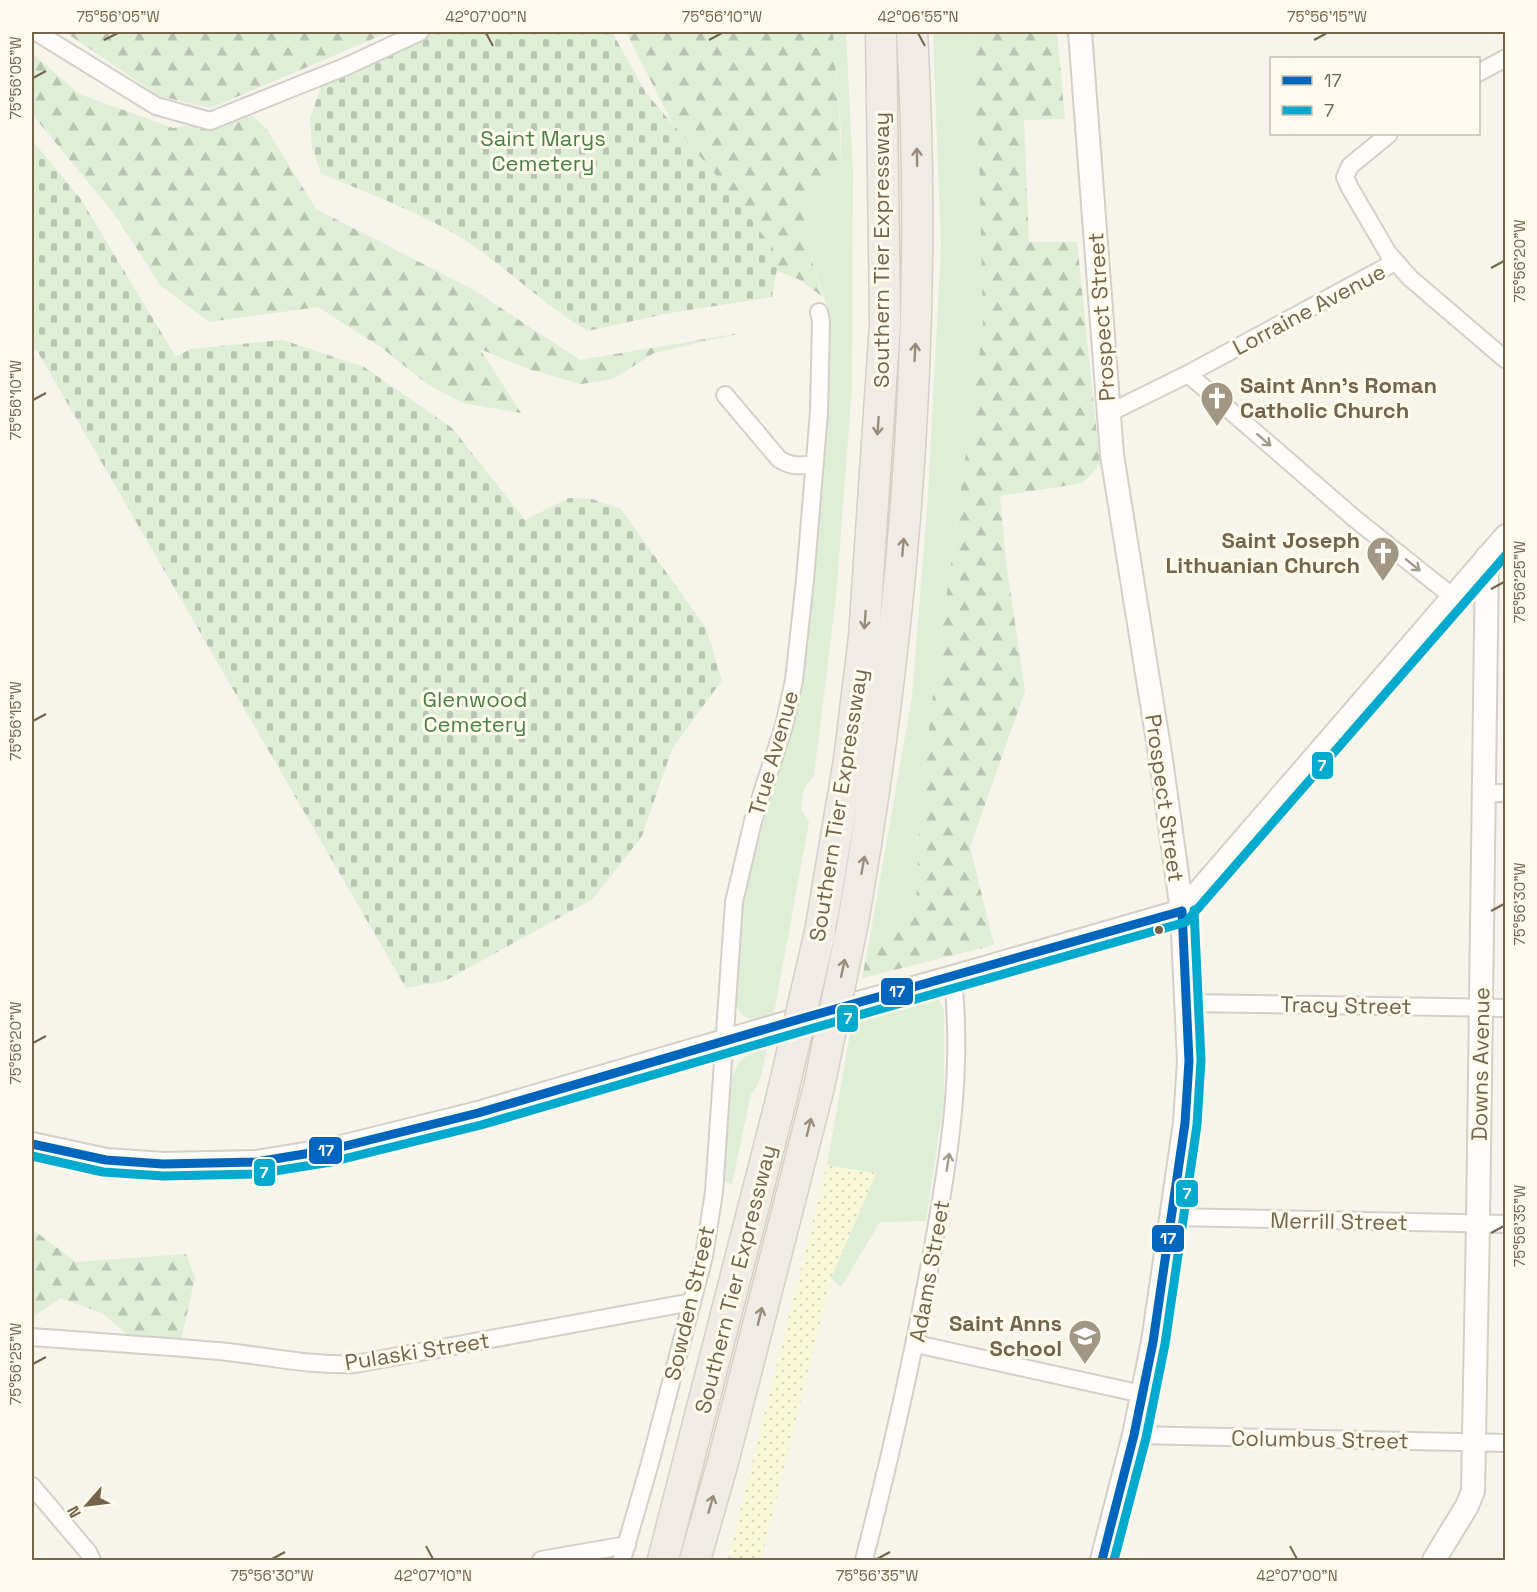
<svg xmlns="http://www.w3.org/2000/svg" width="1537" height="1592" font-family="'Space Grotesk',sans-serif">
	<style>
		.grass { fill: #dfeed7 }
		.forest { fill: url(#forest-firs) }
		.sand { fill: url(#sand-dots) }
		.cemetery { fill: url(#cemetery-stones) }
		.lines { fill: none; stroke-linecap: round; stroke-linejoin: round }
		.street-casing { stroke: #d4d0c7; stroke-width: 20 }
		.secondary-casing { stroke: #d4d0c6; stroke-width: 26 }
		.highway-casing { stroke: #d5d0c6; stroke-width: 33 }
		.street { stroke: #fefdfc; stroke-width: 16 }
		.secondary { stroke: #fefdfc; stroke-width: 22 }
		.highway { stroke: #f0ebe5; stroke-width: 30 }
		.highway-bridge-casing { stroke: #d5d0c6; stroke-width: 33; stroke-linecap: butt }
		.highway-bridge { stroke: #f0ebe5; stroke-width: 30 }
		.bus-1-casing { stroke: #fefbed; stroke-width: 14 }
		.bus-2-casing { stroke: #fefbed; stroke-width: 14 }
		.bus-1 { stroke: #0065bd; stroke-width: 9 }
		.bus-2 { stroke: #00a9ce; stroke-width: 9 }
		.oneway { stroke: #998c7a }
		.oneway2 { stroke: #a49a8a }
		.ticks { fill: none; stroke: #74644c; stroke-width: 2 }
		.bus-dot { fill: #74644c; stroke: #fefbed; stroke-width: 2 }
		.labels { text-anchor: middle; stroke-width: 6; stroke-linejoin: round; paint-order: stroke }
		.park-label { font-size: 22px; fill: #4b7f48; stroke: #fefbed }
		.street-label { font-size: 22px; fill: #74644c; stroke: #fefbed }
		.poi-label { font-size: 22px; font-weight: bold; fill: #74644c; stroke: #fefbed; text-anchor: end }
		.line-badge { stroke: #fefbed; stroke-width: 2 }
		.badge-label { font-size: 16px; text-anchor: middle; font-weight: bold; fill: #fff }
		.neatline { fill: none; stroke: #74644c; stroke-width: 2 }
		.ticks-label { font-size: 15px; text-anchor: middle; fill: #74644c }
	</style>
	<defs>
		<pattern id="forest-firs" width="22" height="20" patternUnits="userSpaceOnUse" patternTransform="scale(1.5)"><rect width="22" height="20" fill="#dfeed7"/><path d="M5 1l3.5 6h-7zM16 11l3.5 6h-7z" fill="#b9c4b1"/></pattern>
		<pattern id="sand-dots" width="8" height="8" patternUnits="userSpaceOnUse" patternTransform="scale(1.5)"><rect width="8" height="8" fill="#f8f7d6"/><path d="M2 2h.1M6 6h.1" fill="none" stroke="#d8d6b9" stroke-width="1.8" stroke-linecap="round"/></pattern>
		<pattern id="cemetery-stones" width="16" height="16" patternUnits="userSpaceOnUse" patternTransform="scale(1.5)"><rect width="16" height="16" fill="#dfeed7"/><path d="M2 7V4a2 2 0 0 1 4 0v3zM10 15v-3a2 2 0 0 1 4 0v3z" fill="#b9c4b1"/></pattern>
	</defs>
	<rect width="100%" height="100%" fill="#f6f4eb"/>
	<path class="grass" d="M833 32H846L853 172 852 387 836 597 814 775 804 789 801 809 809 822 774 1013 751 1020 742 1015 735 1004 744 887 786 747 815 561 829 313 804 233 806 177 841 175V131Z
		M933 32H969L979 153 983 328 931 709 919 832 916 905 868 948 912 697 928 496 941 247Z
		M938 998 944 1010V1100L926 1221 880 1222 841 1287 831 1278 876 1174 827 1165 852 1023Z
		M767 1048C764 1063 762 1083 751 1094L732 1184 722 1181 731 1075 734 1074C739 1056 751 1053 767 1048Z"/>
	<path class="forest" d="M65 32H389L211 108 159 96Z
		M626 32H833L840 127 841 175 806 177 804 233 823 297 800 280 762 265 687 152Z
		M969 32H1057L1065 119 1024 120 1029 242H1077L1100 464 1083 483 1000 496 1006 562 1025 691 970 847 994 945 862 978 868 948 916 905 919 832 931 709 983 328 979 153Z
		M32 53 79 94 173 128 253 116 266 128 316 209 472 289 580 360 746 332 654 353 613 379 581 384 528 369 480 349 521 413 463 403 427 384 382 348 318 307 209 322 160 285 116 216 32 114Z
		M32 1232H36L76 1262 186 1254 195 1277 181 1341 127 1334 102 1313 60 1298 32 1318Z"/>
	<path class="sand" d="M827 1165 876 1173 831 1278 761 1560H728Z"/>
	<path class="cemetery" d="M433 32H612L646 93 733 195 779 257 772 297 664 314 588 331C547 307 513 274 474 246 429 215 370 195 321 173L312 148 310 118 322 84Z
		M32 140 80 198 176 357 190 349 283 340 364 367 452 428 525 520 569 498 592 499 621 509 706 628 722 680 672 749 642 836 593 899 445 981 406 988 36 349H32Z"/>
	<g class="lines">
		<defs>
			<path id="street" d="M36 32 156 106 210 121 347 66 420 32
				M1478 73 1506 58
				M1389 134 1350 166 1345 177 1350 188 1388 253 1410 278 1506 360
				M1188 374 1354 518 1453 597
				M725 395 779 459C791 467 801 466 815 464
				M1109 413 1188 374 1395 262
				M1484 793H1506
				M1186 1003 1506 1008
				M1172 1217 1506 1224
				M32 1337C97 1342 163 1346 228 1352 271 1357 312 1366 355 1364L692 1302
				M916 1344 1142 1394
				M1134 1435 1506 1443
				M32 1486 88 1552 92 1560
				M541 1560 627 1545
				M622 1560 650 1463 704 1256 714 1192 734 902 753 821 784 726 794 680 805 580 819 412 821 321 819 312
				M864 1560C890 1459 913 1357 932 1253 949 1157 963 1075 953 977"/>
			<path id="secondary" d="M1080 32 1112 455 1161 760 1182 911 1189 1061 1185 1123 1153 1342 1134 1435 1102 1560
				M32 1144 106 1160 163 1164 256 1162 329 1150 478 1113 800 1019 953 977 1182 911 1506 536
				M1434 1560 1467 1506 1473 1491 1478 1223 1487 557"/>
			<path id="highway" d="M853 922C904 629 929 330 912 32
				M820 932 849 760 864 637 873 502 885 324 881 32
				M663 1560 781 1100
				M695 1560 723 1462 819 1087"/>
		</defs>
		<use href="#street" class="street-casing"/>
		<use href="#secondary" class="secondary-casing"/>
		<use href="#highway" class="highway-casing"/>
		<use href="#street" class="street"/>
		<use href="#secondary" class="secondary"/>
		<use href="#highway" class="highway"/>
		<defs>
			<path id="highway-bridge" d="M819 1087 853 922
				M781 1100 820 932"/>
		</defs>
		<use href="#highway-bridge" class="highway-bridge-casing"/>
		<use href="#highway-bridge" class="highway-bridge"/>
		<defs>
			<path id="bus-1" d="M32 1144 106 1160 163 1164 256 1162 329 1150 478 1113 800 1019 1182 911
				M1102 1560 1134 1435 1153 1342 1185 1123 1189 1061 1182 911"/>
			<path id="bus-2" d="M32 1156 103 1172 163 1176 256 1174 331 1162 481 1125 803 1031 1186 922 1506 555
				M1114 1560 1146 1438 1165 1344 1197 1125 1201 1060 1194 910"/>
		</defs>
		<use href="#bus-1" class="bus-1-casing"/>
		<use href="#bus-2" class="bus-2-casing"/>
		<use href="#bus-1" class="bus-1"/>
		<use href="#bus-2" class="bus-2"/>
	</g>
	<defs><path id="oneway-shaft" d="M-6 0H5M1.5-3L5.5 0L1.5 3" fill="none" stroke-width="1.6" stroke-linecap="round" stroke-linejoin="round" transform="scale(1.5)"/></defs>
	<g class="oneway">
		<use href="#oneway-shaft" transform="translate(917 157) rotate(-91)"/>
		<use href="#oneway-shaft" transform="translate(915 352) rotate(-87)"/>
		<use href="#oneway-shaft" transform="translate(878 426) rotate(94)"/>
		<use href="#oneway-shaft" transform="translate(903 547) rotate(-85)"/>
		<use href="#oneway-shaft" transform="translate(865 620) rotate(94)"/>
		<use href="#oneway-shaft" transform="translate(863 865) rotate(-80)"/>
		<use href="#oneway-shaft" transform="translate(843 968) rotate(-78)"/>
		<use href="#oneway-shaft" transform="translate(809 1127) rotate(-76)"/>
		<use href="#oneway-shaft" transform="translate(760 1316) rotate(-76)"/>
		<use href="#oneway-shaft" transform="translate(711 1504) rotate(-74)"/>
	</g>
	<g class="oneway2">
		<use href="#oneway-shaft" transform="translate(1264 440) rotate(41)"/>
		<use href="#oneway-shaft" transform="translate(1413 565) rotate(39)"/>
		<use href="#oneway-shaft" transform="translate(948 1162) rotate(-81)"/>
	</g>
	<path class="ticks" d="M486 33 493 46M918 33 925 46M104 40 118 33M709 40 722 33M1314 40 1327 33M33 78 46 71M1491 268 1504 261M33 400 46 393M1491 589 1504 582M33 721 46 714M1491 911 1504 904M33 1043 46 1036M1491 1233 1504 1226M33 1364 46 1357M426 1546 433 1559M1290 1546 1297 1559M272 1559 285 1552M877 1559 890 1552"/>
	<defs>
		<symbol id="church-pin" viewBox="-11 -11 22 30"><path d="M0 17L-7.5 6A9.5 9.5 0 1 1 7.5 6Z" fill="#a29684" stroke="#fefbed"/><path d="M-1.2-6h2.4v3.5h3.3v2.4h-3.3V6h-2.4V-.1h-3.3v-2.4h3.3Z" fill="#fff"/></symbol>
		<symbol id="school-pin" viewBox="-11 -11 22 30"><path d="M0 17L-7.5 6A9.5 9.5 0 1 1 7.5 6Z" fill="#a29684" stroke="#fefbed"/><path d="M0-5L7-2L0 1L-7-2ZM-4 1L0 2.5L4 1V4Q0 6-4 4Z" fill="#fff"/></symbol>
	</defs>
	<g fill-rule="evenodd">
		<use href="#church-pin" x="1198" y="379" width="38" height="52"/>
		<use href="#church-pin" x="1364" y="534" width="38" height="52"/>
		<use href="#school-pin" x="1066" y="1317" width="38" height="52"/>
	</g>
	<circle class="bus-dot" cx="1159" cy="930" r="5"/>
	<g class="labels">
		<g class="park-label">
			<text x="543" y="146">Saint Marys<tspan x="543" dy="25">Cemetery</tspan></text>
			<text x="475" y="707">Glenwood<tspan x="475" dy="25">Cemetery</tspan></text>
		</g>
		<g class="street-label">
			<text transform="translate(881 250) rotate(-90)" y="8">Southern Tier Expressway</text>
			<text transform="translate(1309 309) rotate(-28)" y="8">Lorraine Avenue</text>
			<text transform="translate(1101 317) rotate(-94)" y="8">Prospect Street</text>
			<text transform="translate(773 753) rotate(-74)" y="8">True Avenue</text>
			<text transform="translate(1165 798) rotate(82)" y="8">Prospect Street</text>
			<text transform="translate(838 805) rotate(-81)" y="8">Southern Tier Expressway</text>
			<text transform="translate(1346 1005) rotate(1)" y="8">Tracy Street</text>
			<text transform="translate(1480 1064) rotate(-89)" y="8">Downs Avenue</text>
			<text transform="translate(1339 1221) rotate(1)" y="8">Merrill Street</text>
			<text transform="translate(929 1271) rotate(-80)" y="8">Adams Street</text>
			<text transform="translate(735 1279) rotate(-76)" y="8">Southern Tier Expressway</text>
			<text transform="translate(689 1303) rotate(-77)" y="8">Sowden Street</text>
			<text transform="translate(417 1351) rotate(-9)" y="8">Pulaski Street</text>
			<text transform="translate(1320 1439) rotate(1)" y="8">Columbus Street</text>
		</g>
		<g class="poi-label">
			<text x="1240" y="393" text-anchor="start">Saint Ann's Roman<tspan x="1240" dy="25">Catholic Church</tspan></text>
			<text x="1360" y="548">Saint Joseph<tspan x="1360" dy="25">Lithuanian Church</tspan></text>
			<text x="1062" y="1331">Saint Anns<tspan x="1062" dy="25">School</tspan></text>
		</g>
	</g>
	<g class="line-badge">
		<rect x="1311" y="751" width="23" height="29" rx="6" fill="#00a9ce"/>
		<rect x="880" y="977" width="34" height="29" rx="6" fill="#0065bd"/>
		<rect x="836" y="1004" width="23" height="29" rx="6" fill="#00a9ce"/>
		<rect x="308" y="1136" width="35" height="29" rx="6" fill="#0065bd"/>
		<rect x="253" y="1158" width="23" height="29" rx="6" fill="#00a9ce"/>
		<rect x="1175" y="1179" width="24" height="29" rx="6" fill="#00a9ce"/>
		<rect x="1151" y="1224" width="34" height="29" rx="6" fill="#0065bd"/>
	</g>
	<g class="badge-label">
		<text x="1322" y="771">7</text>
		<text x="897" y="997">17</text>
		<text x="848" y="1024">7</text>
		<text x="326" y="1156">17</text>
		<text x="264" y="1178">7</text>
		<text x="1187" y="1199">7</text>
		<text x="1168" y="1244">17</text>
	</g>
	<rect width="1537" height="1592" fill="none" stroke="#fefbed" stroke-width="66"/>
	<rect x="1270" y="57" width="210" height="78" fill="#fefbed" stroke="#c7bfad" stroke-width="1.5"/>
	<rect x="1282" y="76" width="30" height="9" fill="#0065bd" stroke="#c7bfad" stroke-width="1.5"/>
	<text x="1324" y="87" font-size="18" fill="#74644c">17</text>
	<rect x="1282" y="106" width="30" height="9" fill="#00a9ce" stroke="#c7bfad" stroke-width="1.5"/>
	<text x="1324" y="117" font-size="18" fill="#74644c">7</text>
	<g transform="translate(87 1505) rotate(242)" stroke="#fefbed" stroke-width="4.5" paint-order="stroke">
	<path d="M0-4.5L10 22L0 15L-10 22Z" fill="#74644c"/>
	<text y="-9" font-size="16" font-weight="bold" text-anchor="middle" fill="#74644c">N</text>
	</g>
	<rect x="33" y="33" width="1471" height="1526" class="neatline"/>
	<g class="ticks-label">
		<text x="118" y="22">75°56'05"W</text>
		<text x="486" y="22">42°07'00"N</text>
		<text x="722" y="22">75°56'10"W</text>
		<text x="918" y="22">42°06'55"N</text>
		<text x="1327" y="22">75°56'15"W</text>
		<text transform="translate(16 78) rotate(-90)" y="5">75°56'05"W</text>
		<text transform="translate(1520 261) rotate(-90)" y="5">75°56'20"W</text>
		<text transform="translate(16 400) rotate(-90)" y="5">75°56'10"W</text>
		<text transform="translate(1520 582) rotate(-90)" y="5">75°56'25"W</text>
		<text transform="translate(16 721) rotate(-90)" y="5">75°56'15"W</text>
		<text transform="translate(1520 904) rotate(-90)" y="5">75°56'30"W</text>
		<text transform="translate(16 1043) rotate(-90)" y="5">75°56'20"W</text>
		<text transform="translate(1520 1226) rotate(-90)" y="5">75°56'35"W</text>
		<text transform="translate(16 1364) rotate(-90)" y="5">75°56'25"W</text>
		<text x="272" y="1581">75°56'30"W</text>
		<text x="433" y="1581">42°07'10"N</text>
		<text x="877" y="1581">75°56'35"W</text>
		<text x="1297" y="1581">42°07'00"N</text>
	</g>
</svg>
